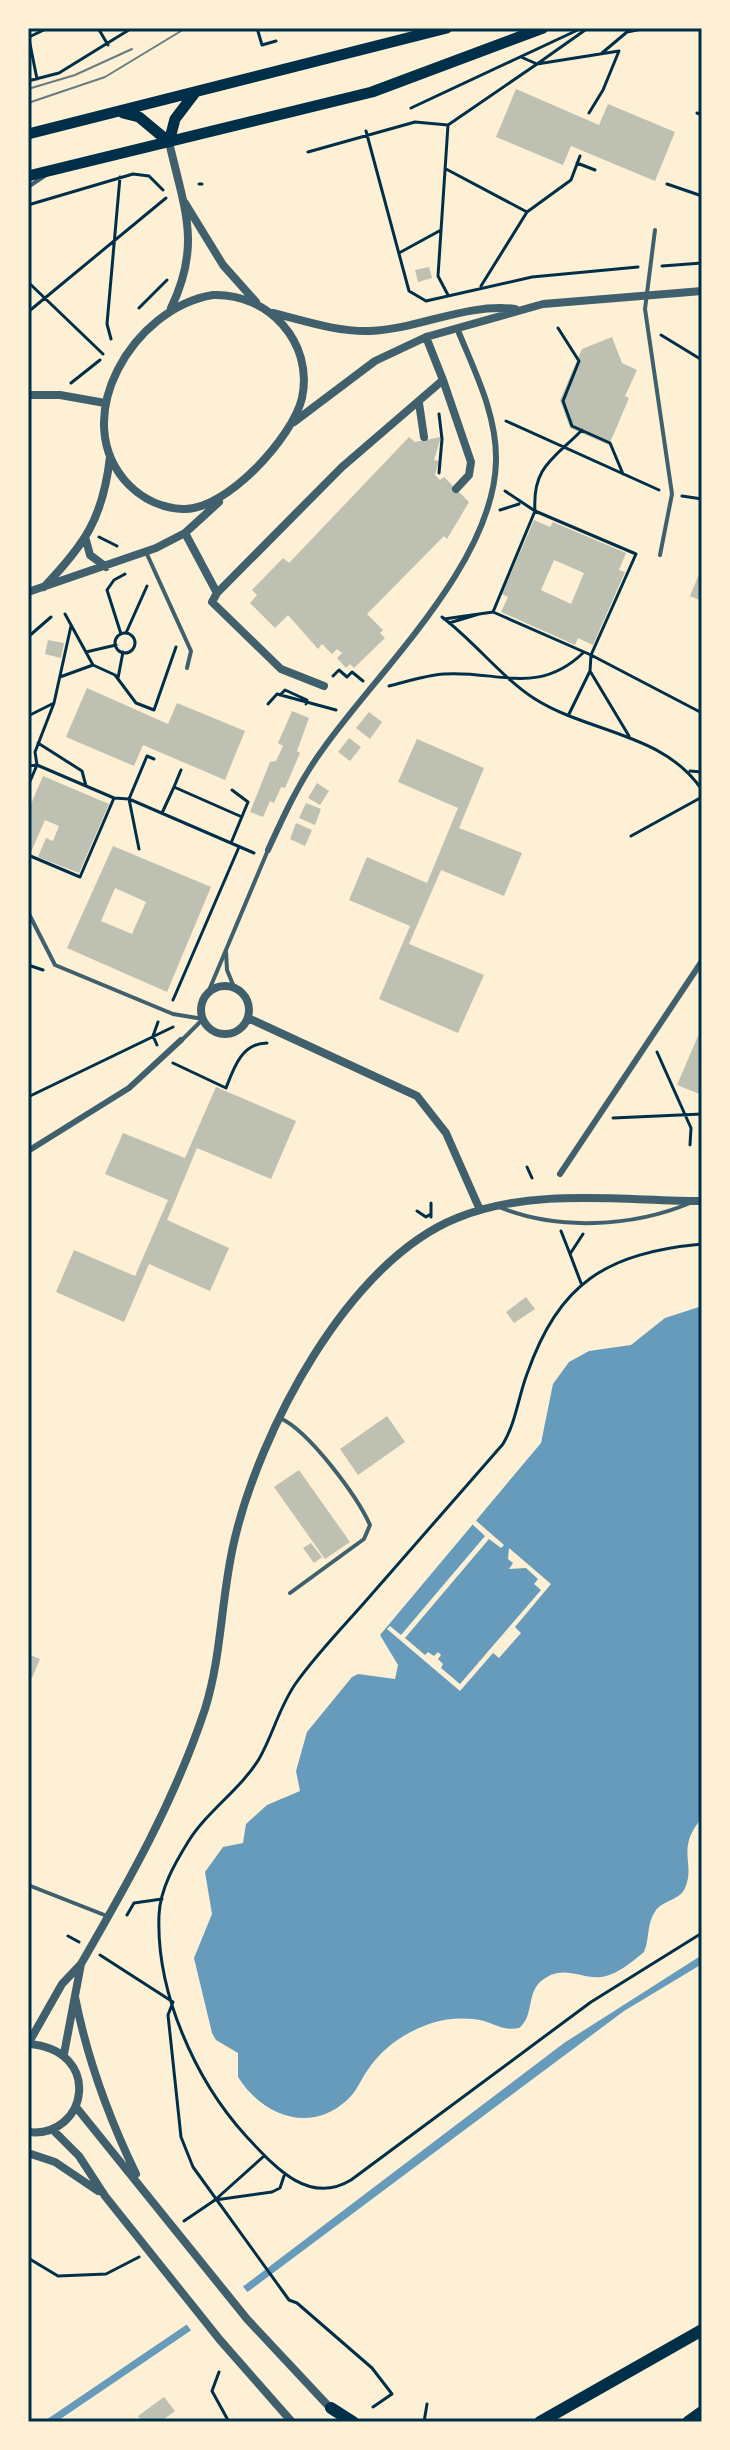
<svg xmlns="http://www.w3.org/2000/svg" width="730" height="2450" font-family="Cabin,sans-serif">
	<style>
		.water { fill: #669bbc }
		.pier { fill: #fdf0d5 }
		.building { fill: #bec0b2; fill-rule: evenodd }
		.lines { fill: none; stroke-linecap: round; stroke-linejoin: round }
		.path { stroke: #003049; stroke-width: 3 }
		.service { stroke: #3f606c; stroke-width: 4 }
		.pedestrian { stroke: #3f606c; stroke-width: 6 }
		.minor { stroke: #3f606c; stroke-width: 8 }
		.secondary { stroke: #003049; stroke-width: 11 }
		.primary { stroke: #003049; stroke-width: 12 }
		.tram { stroke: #657d81; stroke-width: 2 }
		.neatline { fill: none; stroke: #003049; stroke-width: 3 }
	</style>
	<rect width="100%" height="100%" fill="#fdf0d5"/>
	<path class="water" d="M702 1306V1818C675 1849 696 1863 685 1888 680 1900 664 1900 656 1910 646 1924 650 1938 644 1952 633 1961 617 1975 601 1977 582 1979 566 1966 547 1977 524 1989 536 2015 519 2028 505 2031 497 2025 484 2021 466 2017 447 2018 429 2024 404 2033 382 2048 367 2071 360 2081 356 2093 346 2101 309 2134 262 2115 238 2077V2053L216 2040 212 2033 194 1958 212 1914 205 1872 223 1847 243 1843 246 1824 267 1805 300 1791 296 1771 307 1732 352 1677 358 1674 395 1679 398 1665 380 1635 541 1443 553 1384 569 1362 589 1351 631 1345 665 1318Z
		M702 1955V1964L624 2011 249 2291 56 2422H43L245 2285 564 2043Z"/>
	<path class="pier" d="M473 1518 504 1545 501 1548 489 1539 405 1638 425 1655 428 1652 434 1656 438 1652 441 1655 438 1659 443 1664 441 1668 460 1684 541 1590 534 1584 538 1579 526 1568 509 1569 513 1563 508 1559 509 1548 551 1584 515 1627 521 1633 499 1658 493 1653 460 1691 387 1629 390 1626 401 1635 485 1536 471 1523 467 1525Z
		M240 2283 250 2295 193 2333 184 2321Z"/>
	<path class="building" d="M516 89 599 125 608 104 675 132 655 181 571 146 563 165 496 137Z
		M429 267 432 278 418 282 415 270Z
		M612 337 622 363 637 370 625 396 629 398 609 445 570 428 560 400 582 349Z
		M409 437 415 442 441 437 434 460 439 461 435 475 440 480 444 477 469 502 447 539 444 536 367 614 383 630 380 633 385 638 354 668 350 664 346 668 337 658 342 653 337 649 332 654 322 644 318 649 288 615 275 628 250 603 257 595 252 590 283 558 289 563Z
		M534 520 550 527 553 522 626 553 619 570 625 572 593 645 578 638 575 645 501 612 508 597 502 594ZM554 560 584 573 571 604 541 590Z
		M702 567V601L690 596Z
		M48 640 64 643 61 658 45 654Z
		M87 688 168 724 177 703 245 731 225 780 143 745 134 766 66 737Z
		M292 711 309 718 297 751 300 753 285 788 281 787 274 803 270 801 263 817 250 812 270 762 276 761 283 746 278 743Z
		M369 712 382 722 370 739 356 728Z
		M349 738 361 747 350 761 338 752Z
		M417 739 484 768 459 828 522 853 504 896 441 870 409 944 484 975 458 1033 379 999 410 926 349 900 367 857 427 883 458 808 398 782Z
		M43 776 109 804 79 873 38 857 46 838 53 841 59 826 45 820 31 852 28 851V811Z
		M317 783 329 791 320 805 308 798Z
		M306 803 321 809 315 825 299 818Z
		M296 823 312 830 305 846 290 839Z
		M113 846 211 887 167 992 67 948ZM115 888 146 902 132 934 101 921Z
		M698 1036 702 1038V1095L677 1085Z
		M216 1087 296 1121 271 1179 197 1148 167 1220 229 1248 210 1291 149 1264 124 1322 56 1292 74 1250 135 1276 168 1200 105 1174 123 1133 185 1158Z
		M526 1297 535 1309 514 1323 506 1312Z
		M387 1416 405 1442 358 1475 340 1449Z
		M299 1470 350 1542 325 1559 274 1487Z
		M311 1543 322 1557 314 1563 303 1548Z
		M28 1654 40 1659 32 1678 28 1676Z
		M164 2397 175 2411 160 2422H143L138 2416Z"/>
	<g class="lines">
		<path class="path" d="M98 28 108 45
			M257 28 262 45 276 41
			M28 34 37 79
			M29 37 48 28
			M602 53 627 32 647 28
			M521 57 537 64 588 28
			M28 81 59 73 132 28
			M411 108 582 28
			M697 113 702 115
			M448 125 537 64 619 51 603 90 589 113
			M366 131 409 291 426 301 532 277 638 267
			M308 152 415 122 448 125 438 276 448 295
			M577 163 595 170
			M446 169 527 212
			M199 184H202
			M667 184 702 196
			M28 205 133 174 149 176 163 190
			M399 253 441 230
			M662 266 702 263
			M28 282 103 354
			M481 286 527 212 571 180 580 156
			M139 308 167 280
			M28 312 166 198
			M558 328 579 361 563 401 572 426 610 443 623 474
			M661 335 702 360
			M111 339 107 324 120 177
			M71 383 100 360
			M439 414 442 439 439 473
			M506 421 659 490
			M701 437 702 436
			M505 491 535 511C532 466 555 458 582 430
			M682 496 702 499
			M500 510 519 504
			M99 537 117 546
			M65 614 93 665 115 675 136 703 154 710 176 647
			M442 617C475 642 501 677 535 699 589 733 664 733 702 790
			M444 619 493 612
			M449 623 479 614
			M126 633 147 586
			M115 643a10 10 0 1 1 20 0a10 10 0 1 1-20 0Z
			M121 634 107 590 114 580 125 574
			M28 637 51 617
			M86 652 116 645
			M590 671 591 655 636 554 535 511 493 612 591 655 702 713
			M333 676 339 670 347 677 352 672 363 681
			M60 677 93 665
			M118 678 123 652
			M389 686C406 682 426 675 444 674 497 670 538 697 584 652
			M280 695 285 690 307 700 306 704
			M268 704 277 694 336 710
			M569 714 590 671 629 736
			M28 716 54 703 71 626
			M38 743 82 771 86 786
			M28 766 37 765 35 752 54 703
			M181 770 174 787 242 817
			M690 771 702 772
			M28 786 37 765 114 798 129 799 254 853
			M162 813 174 787
			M631 836 702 797
			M231 843 248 802 232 790
			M139 849 129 799 147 756 154 759
			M28 855 80 877 114 798
			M28 965 43 970
			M173 1000 239 847
			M157 1045 153 1036 158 1022
			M657 1052 691 1128 690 1145
			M173 1063 226 1088C234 1067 242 1043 267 1043
			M28 1097 173 1027
			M613 1118 702 1114
			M527 1167 532 1178
			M417 1211 426 1217 429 1215
			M431 1217V1203
			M561 1231 570 1254
			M702 1244C606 1253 559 1283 527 1374 518 1398 516 1422 503 1444 459 1494 415 1545 371 1595 346 1624 318 1652 296 1683 279 1707 273 1735 259 1759 240 1790 207 1811 188 1842 175 1863 160 1889 159 1915 156 1992 195 2080 246 2136 274 2166 308 2206 351 2180L591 2002 702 1933
			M581 1283 570 1254 583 1234
			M127 1915 134 1903 162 1899
			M68 1936 79 1942
			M100 1955 173 2002 168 2015 181 2137 193 2167 289 2300 297 2303 372 2368 392 2394 373 2407
			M28 1990 29 1991
			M215 2200 272 2192 280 2188 284 2176
			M184 2221 215 2200 264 2156
			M28 2258 58 2276 106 2274 139 2257
			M219 2372 212 2391 229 2422
			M424 2422 427 2404"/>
		<path class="service" d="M28 187 46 175
			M655 230 645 309 672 494 660 555
			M146 552 191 651 187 668
			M28 912 55 965 173 1014 203 1019
			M226 951 227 970 234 987
			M207 995 268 850
			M182 1040 203 1019
			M499 1207C557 1231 633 1227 690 1203
			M280 1418C309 1431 357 1496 370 1525L364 1539 290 1593
			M28 1885 107 1916"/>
		<path class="pedestrian" d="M268 850C284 815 300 780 323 749 379 670 494 563 496 461 497 416 476 374 459 333
			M28 1151 129 1088 181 1040
			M560 1174 702 961"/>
		<path class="minor" d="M169 142C184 208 202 244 171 308
			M185 203 223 265 256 302
			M213 295C268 293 314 342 302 398 293 437 226 511 183 509 162 508 144 500 129 485 65 419 135 307 213 295Z
			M273 313C305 321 337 332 370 331 420 329 465 303 515 309
			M443 380 471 462 469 475 456 489
			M28 395H60L105 403
			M419 403 424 437
			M294 422 375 361 426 337 543 304 702 291
			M185 533 217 593
			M86 540 90 555 106 567
			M44 587C85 544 103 518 110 457
			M28 592 156 548 185 533 219 502
			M324 686 281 669 212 602 217 593 342 467 443 380 426 337
			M201 1010a24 24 0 1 1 48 0a24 24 0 1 1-48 0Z
			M248 1018 417 1096 446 1133 480 1210
			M75 1997C87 2058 109 2118 136 2174
			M28 2044 62 1984 81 1964C129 1881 175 1800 205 1709 222 1655 221 1597 234 1542 259 1433 347 1262 457 1218 533 1187 622 1201 702 1201
			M28 2044C104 2049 88 2139 28 2132
			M64 2054 81 1964
			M76 2107 247 2319 334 2412
			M53 2130 79 2156 105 2196 220 2340 292 2422
			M28 2153 55 2162 98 2191"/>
		<path class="secondary" d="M123 113 139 117 169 142
			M28 134 447 28
			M169 142 175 119 194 94
			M28 176 372 92 543 28"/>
		<path class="primary" d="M331 2408 353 2422
			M540 2422 702 2330
			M688 2422 702 2412"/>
		<path class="tram" d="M28 89 75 75 132 49
			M28 103 105 77 186 28"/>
	</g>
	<rect width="730" height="2450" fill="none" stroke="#fdf0d5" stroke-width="60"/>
	<rect x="30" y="30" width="670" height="2390" class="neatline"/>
</svg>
